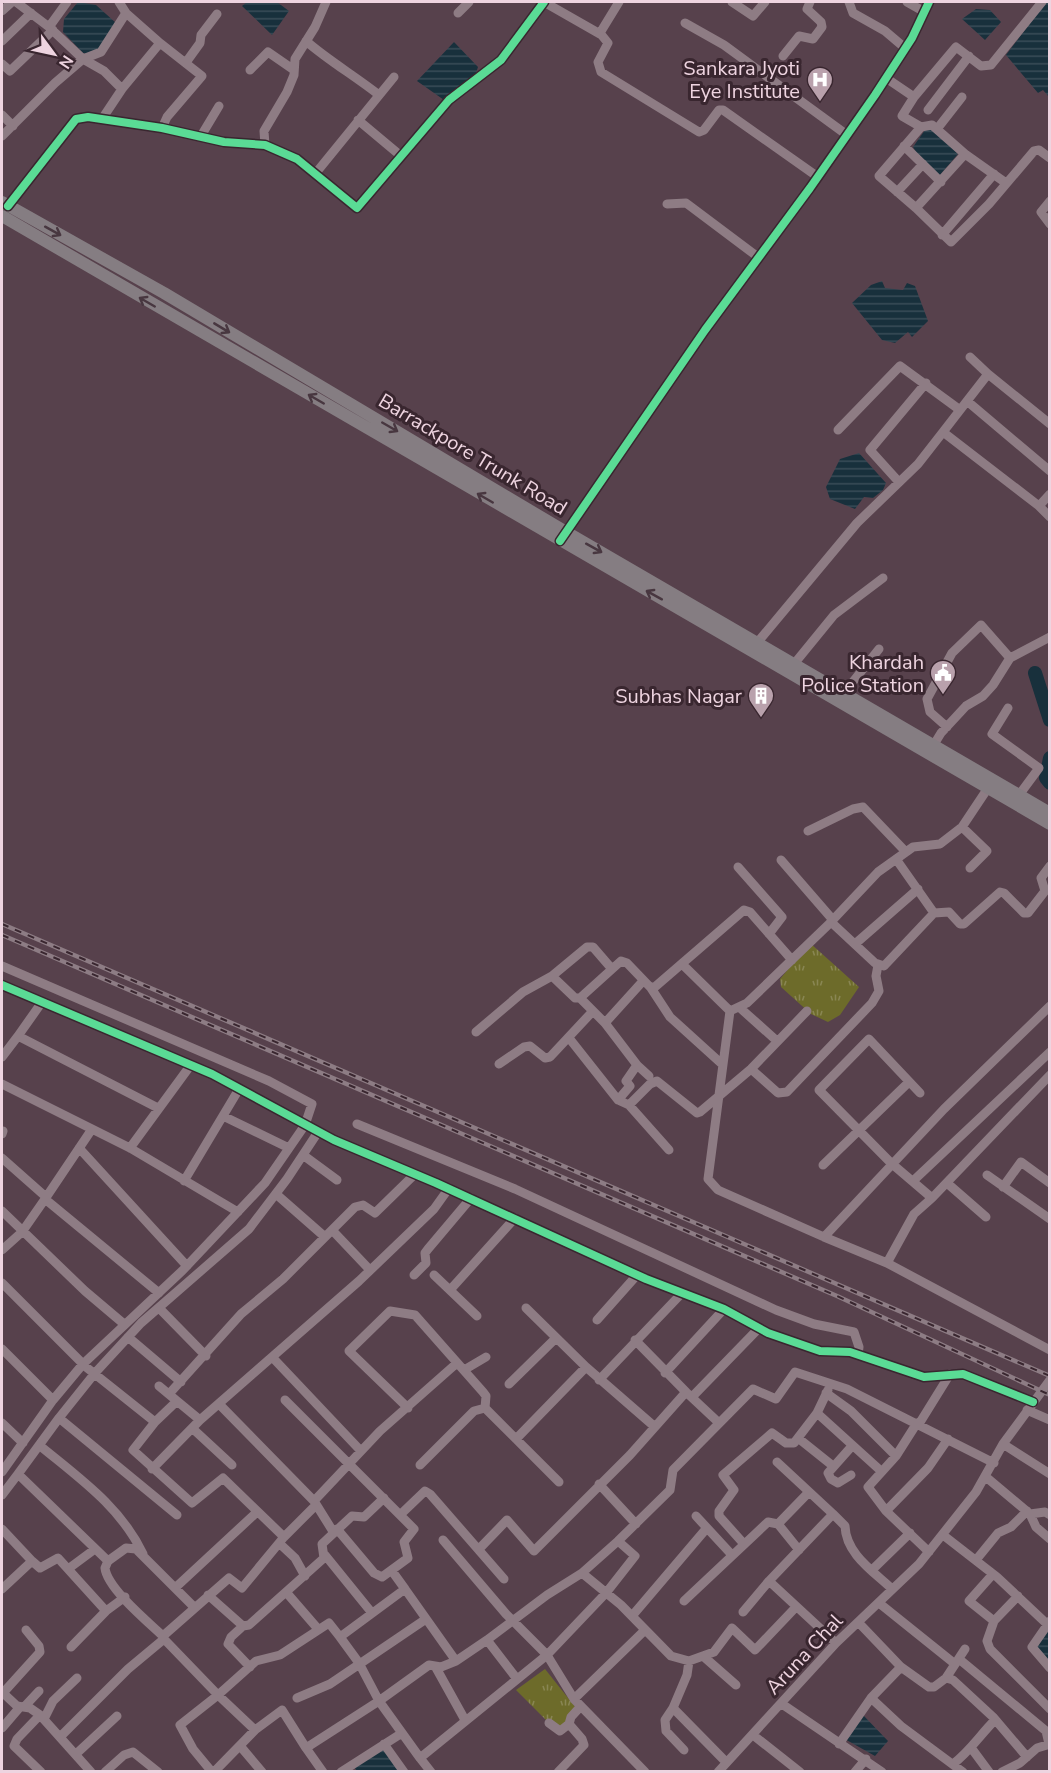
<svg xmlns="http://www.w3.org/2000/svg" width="1051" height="1773" font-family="'Nunito Sans',sans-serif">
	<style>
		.park { fill: url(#park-tufts) }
		.water { fill: url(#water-rules) }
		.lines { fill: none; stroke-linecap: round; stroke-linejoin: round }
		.river { stroke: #18303c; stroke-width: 14 }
		.minor { stroke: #8e7c84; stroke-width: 9 }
		.major { stroke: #857d82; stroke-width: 12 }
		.rail-casing { stroke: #8d7c84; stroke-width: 4.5 }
		.rail { stroke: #39262f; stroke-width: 2; stroke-dasharray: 7; stroke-linecap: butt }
		.cycleway-casing { stroke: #39262f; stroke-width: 11 }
		.cycleway { stroke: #5adb95; stroke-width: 8 }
		.oneway { stroke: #483740 }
		.labels { text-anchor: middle; stroke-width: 6; stroke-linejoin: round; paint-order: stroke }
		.poi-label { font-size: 20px; fill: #eed4e0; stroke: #39262f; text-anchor: end }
		.street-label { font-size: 20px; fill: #eed4e0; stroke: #39262f }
	</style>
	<defs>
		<pattern id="park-tufts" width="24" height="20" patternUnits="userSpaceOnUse" patternTransform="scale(1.5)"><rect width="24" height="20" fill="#6d6b2a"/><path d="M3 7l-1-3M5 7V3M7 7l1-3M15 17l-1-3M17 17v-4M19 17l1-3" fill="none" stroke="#898653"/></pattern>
		<pattern id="water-rules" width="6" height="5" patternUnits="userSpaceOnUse" patternTransform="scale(1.5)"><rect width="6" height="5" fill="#18303c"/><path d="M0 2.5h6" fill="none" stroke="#3a4d58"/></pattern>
	</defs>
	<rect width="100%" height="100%" fill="#57414c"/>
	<path class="park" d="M810 943 859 987 840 1015 828 1022 811 1014 781 987 780 979Z
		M545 1669 576 1708 560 1734 516 1690Z"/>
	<path class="water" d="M78 2 96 5 116 23 94 55 83 53 63 32 64 19Z
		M247 2H277L289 11 272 35 242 6Z
		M1046 2H1049V97L1043 90 1038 93 1006 55Z
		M976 9 990 10 1001 22 985 40 962 19Z
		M454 42 478 67 475 76 444 100 417 81Z
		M932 129 958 154 939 176 921 160 913 147 925 130Z
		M882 281 885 288 903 290 907 283 915 286 928 321 912 337 908 332 895 343 882 340 852 303 871 285Z
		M859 453 886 483 883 490 873 498 864 497 855 509 830 499 826 487 840 459Z
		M1049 1628V1662L1032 1646Z
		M863 1715 888 1741 875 1756 843 1738Z
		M383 1748 399 1771H357L354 1767Z"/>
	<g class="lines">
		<path class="river" d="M1035 673 1050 720
			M1050 758 1046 778 1050 783"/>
		<path class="minor" d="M16 2 49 27 83 59 104 71 122 89 102 119
			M544 2 600 34
			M619 2 600 33 608 43 598 62 601 72 699 132 704 130 719 110H723L818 177
			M732 2 753 16 765 2
			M849 2 853 13 885 31 905 48
			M907 2 923 11
			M2 11 12 2
			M126 13 160 43
			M458 13 469 2
			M685 23 724 45 847 135
			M49 27 67 2
			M2 41 31 13
			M306 41C329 61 355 76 379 95
			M783 56 799 36 813 39 822 27 821 22 807 9 810 2
			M187 61 200 43 201 35 217 14
			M2 64 10 71 53 30
			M250 70 268 52 294 70
			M886 78 914 97 902 116 921 127 932 125 965 154 916 208 879 176 921 127
			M122 89 160 43 202 76 167 117 162 128
			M914 97 956 47 981 66 991 65 1042 2
			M928 110 969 56
			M2 115 13 126
			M358 120 401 156
			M937 129 962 97
			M2 136 55 83 83 59 101 52 126 13 119 2
			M201 136 219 106
			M265 145 264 131 287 92 294 75 295 59 315 27 326 2
			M904 146 941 182
			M965 154 1006 183
			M315 174 394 77
			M897 192 923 164
			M1050 201 1041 212 1050 224
			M667 204 686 203 758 257
			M8 206 76 119 88 117 162 128 224 142 265 145 297 159 357 208 449 100 501 60 544 2
			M916 208 951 242 989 204 1034 151 1039 150 1050 158
			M942 235 994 174
			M988 374 1050 424
			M967 401 988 374 970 357
			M838 430 900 366 960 410
			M943 432 967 401 1050 471
			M898 481 870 450 926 383
			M1039 506 1050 494
			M563 536 705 330 810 188 875 95 912 38 929 2
			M757 643 857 523 918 464 943 432 1039 506 1050 517
			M794 664 834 615 883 578
			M844 693 879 649
			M1008 708 992 734 1039 768 1019 795
			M947 727 930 712 927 699 952 653 981 625 1010 658
			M930 751 941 733 966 706 983 696 993 685 1010 658 1050 637
			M962 827 987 851 970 868
			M808 831 853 809 863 807 906 852
			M781 860 833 920
			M738 867 782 917 769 934
			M934 913 949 912 960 924H964L1000 892 1004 893 1024 913H1028L1045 891 1041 878 1050 866
			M831 922 875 963 884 966 934 913 896 859
			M855 944 918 889
			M682 964 730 1011 747 1003 828 925 878 872 913 847 940 844 962 827 988 788
			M2 966 269 1081 312 1104 305 1125 265 1183 182 1271 83 1364 53 1400 2 1472
			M552 976 575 998H580L621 961 627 963 651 988 656 986 744 910 750 912 792 960
			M2 985 212 1074 334 1140 436 1183 646 1279 724 1309 768 1333 820 1351 850 1352 924 1377 963 1374 1033 1402
			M651 988 670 1017 723 1065
			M580 998 605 1023 637 1065
			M739 1007 777 1041
			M730 1011 708 1179 718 1190 824 1237 944 1109 1050 1006
			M605 1023 643 981
			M476 1032 523 992 552 976 587 947H593L612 969
			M18 1036 42 1002
			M569 1038 618 1100 629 1105 669 1150
			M2 1057 18 1036 158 1108
			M499 1064 524 1047 530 1046 545 1058 550 1057 593 1011
			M751 1069 778 1093 787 1092 872 1003 879 991 876 976 878 965
			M2 1084 130 1148 238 1212
			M920 1093 869 1039 819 1090 891 1163 932 1198 1050 1075
			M618 1100 630 1086 626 1081 637 1065 649 1076
			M629 1105 650 1084 657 1081 697 1113 700 1112 751 1069 807 1011
			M223 1116 289 1148
			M357 1124 515 1189 776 1310 814 1324 854 1332 859 1347 858 1355
			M2 1134 3 1131
			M79 1148 187 1266
			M130 1148 190 1066
			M303 1155 337 1180
			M2 1158 46 1197
			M823 1165 909 1082
			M987 1175 1050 1219
			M184 1181 239 1089
			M913 1181 1050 1052
			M947 1183 986 1217
			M1003 1187 1021 1162 1050 1183
			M276 1194 325 1237
			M45 1199 92 1129
			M2 1211 85 1291 124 1324
			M332 1230 370 1270
			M824 1237 887 1263 1050 1350
			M2 1250 22 1232 45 1199 159 1293
			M887 1263 914 1214 932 1198
			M414 1275 426 1263 425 1253 428 1249 471 1198
			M434 1275 477 1316
			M2 1283 86 1367 155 1422 133 1450 192 1503 223 1478 284 1537
			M450 1290 515 1218
			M159 1308 206 1356
			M526 1308 586 1367
			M597 1320 637 1275
			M128 1337 181 1382
			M635 1340 686 1392
			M2 1349 53 1400
			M273 1358 360 1450
			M464 1370 486 1357
			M665 1373 724 1309
			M599 1380 682 1293
			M509 1384 556 1338
			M826 1393 851 1411 896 1456
			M169 1394 241 1314 283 1279 355 1207 363 1205 375 1213 415 1174
			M692 1397 759 1328
			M285 1400 414 1529 404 1542 408 1558 382 1577 374 1573 337 1529
			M177 1401 200 1420
			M220 1405 314 1501 334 1533
			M408 1408 349 1351 390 1311 415 1315 483 1392 486 1396 485 1408
			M1027 1410 1050 1420
			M817 1413 828 1390
			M59 1418 95 1373 141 1323 249 1229 287 1179 318 1132
			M155 1422 177 1401 159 1386
			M2 1423 23 1443
			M917 1423 896 1456 868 1487 886 1511 929 1552
			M919 1424 950 1374
			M192 1428 232 1465
			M798 1438 833 1466
			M516 1439 586 1367 655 1427
			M1003 1444 1050 1474
			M39 1445C79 1478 121 1507 143 1554
			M420 1465 474 1411 485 1408 559 1482
			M152 1469 200 1420 359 1281 434 1209 449 1188
			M18 1474 59 1418 177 1515
			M851 1475 838 1483 831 1479 828 1473 852 1446
			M986 1477 1030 1514 1045 1512 1050 1515
			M599 1484 636 1524
			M2 1495 18 1474 108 1561 105 1568C107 1588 148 1622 163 1636
			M314 1501 380 1431 457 1363
			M886 1511 928 1468 948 1439
			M401 1514 425 1491 430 1494 504 1579
			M833 1514 845 1526C846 1554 873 1571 892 1589
			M1030 1514 1036 1527 1050 1539
			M696 1516 732 1555
			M778 1524 809 1492
			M2 1529 32 1561 2 1589
			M943 1535 997 1577 1047 1624
			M443 1540 506 1614 547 1655 606 1593 635 1556 618 1541
			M279 1543 295 1558 305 1576
			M744 1544 719 1516V1511L734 1490 723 1475 772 1433 786 1443H794L817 1413 881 1471
			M479 1549 507 1520 534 1551 630 1455 686 1392 718 1422
			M325 1555 372 1613
			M976 1560 998 1533 1011 1527 1027 1511
			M32 1561 40 1568 58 1558 106 1611
			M108 1561 126 1548 136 1549 193 1606
			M68 1569 95 1549
			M872 1570 910 1533
			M392 1571 405 1589
			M582 1573 621 1605 671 1656 689 1661 714 1652 732 1628 755 1650 796 1607
			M993 1574 969 1601 994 1621 987 1641 990 1649 1050 1709
			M769 1581 833 1514 777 1462
			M175 1588 257 1512
			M286 1592 318 1629
			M208 1595 243 1626 249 1625 324 1558 322 1544 352 1516 364 1517 384 1498
			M684 1601 768 1522 778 1524 799 1550
			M879 1603 955 1664
			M743 1612 769 1581 836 1643
			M632 1616 706 1529
			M994 1621 1018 1596
			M1050 1621 1032 1647 1050 1668
			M858 1622 901 1667 929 1687H934L946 1678 953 1680 993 1717 1027 1757
			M243 1626 231 1637 228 1644 250 1667
			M340 1637 359 1663 379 1701 429 1665 441 1667 456 1661
			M164 1639 163 1636 229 1578 242 1588 284 1537 315 1506
			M487 1640 547 1595 582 1573 618 1541 670 1490 673 1470 753 1389 776 1399 795 1372 847 1389 994 1463
			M71 1647 106 1611 125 1597
			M703 1656 736 1685
			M959 1659 1046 1731 1049 1744
			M689 1661 687 1675 673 1708 726 1762
			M435 1666 465 1720
			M946 1678 965 1649
			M2 1692 17 1706 30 1708 40 1715 91 1772
			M3 1693 40 1652 39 1646 26 1630
			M297 1698 330 1684 426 1619
			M871 1698 901 1726 963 1772
			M574 1699 645 1630
			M782 1704 882 1772
			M25 1706 39 1691
			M673 1708 665 1720 666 1731 684 1750
			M40 1715 17 1739 14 1746 41 1772
			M44 1719 53 1701 77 1678
			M549 1723 560 1731 569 1724
			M2 1728 20 1707
			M753 1735 800 1772
			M60 1737 128 1669 164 1639 218 1695 256 1661 280 1655 329 1623 340 1637 405 1589 456 1661 487 1640 517 1679
			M384 1744 404 1772
			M839 1744 871 1698 901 1667
			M241 1747 262 1772
			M972 1749 989 1772
			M76 1754 117 1716
			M420 1758 431 1772
			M953 1764C970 1751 980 1735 995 1720
			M105 1772 124 1755 133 1752 158 1772
			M212 1772 193 1749 180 1725 218 1695 255 1730
			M214 1772 255 1730 282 1710 306 1748
			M323 1772 306 1748 379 1701 420 1758 547 1655 574 1699 645 1772
			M341 1772 402 1733
			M558 1772 584 1745 582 1739 569 1724 571 1717 581 1706
			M718 1772 836 1643 919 1564 976 1492 1003 1444 1050 1380
			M855 1772 866 1759
			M1002 1772 1020 1763 1037 1748 1050 1744"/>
		<path class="major" d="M2 202 164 293 566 532 1050 813
			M2 216 1050 824"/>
		<defs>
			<path id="rail" d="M2 924 1050 1376
				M2 935 837 1296 1050 1395"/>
		</defs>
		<use href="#rail" class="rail-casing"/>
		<use href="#rail" class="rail"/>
		<defs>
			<path id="cycleway" d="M8 206 76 119 88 117 162 128 224 142 265 145 297 159 357 208 449 100 501 60 544 2
				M560 541 705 330 810 188 875 95 912 38 929 2
				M2 985 212 1074 334 1140 436 1183 646 1279 724 1309 768 1333 820 1351 850 1352 924 1377 963 1374 1033 1402"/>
		</defs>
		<use href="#cycleway" class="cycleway-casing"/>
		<use href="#cycleway" class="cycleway"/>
	</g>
	<defs><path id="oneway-shaft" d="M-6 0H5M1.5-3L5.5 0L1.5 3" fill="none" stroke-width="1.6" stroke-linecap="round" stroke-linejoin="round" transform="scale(1.5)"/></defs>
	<g class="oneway">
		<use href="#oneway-shaft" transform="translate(53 231) rotate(29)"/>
		<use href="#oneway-shaft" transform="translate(147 302) rotate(-150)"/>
		<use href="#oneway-shaft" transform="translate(222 328) rotate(31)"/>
		<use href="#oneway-shaft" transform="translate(316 399) rotate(-150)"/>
		<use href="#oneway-shaft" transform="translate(390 427) rotate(30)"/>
		<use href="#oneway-shaft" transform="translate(485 498) rotate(-150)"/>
		<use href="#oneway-shaft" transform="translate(594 548) rotate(29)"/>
		<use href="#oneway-shaft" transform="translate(654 595) rotate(-151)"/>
	</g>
	<defs>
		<symbol id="hospital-pin" viewBox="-11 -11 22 30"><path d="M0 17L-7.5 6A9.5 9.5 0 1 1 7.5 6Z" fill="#b9a1ac" stroke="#39262f"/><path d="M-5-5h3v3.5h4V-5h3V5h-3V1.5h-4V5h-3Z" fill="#fff"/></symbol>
		<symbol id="civic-pin" viewBox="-11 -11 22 30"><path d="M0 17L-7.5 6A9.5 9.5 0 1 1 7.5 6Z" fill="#b9a1ac" stroke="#39262f"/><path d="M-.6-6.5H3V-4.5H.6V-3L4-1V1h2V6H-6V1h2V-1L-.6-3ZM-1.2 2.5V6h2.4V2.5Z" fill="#fff"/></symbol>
		<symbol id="building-pin" viewBox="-11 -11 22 30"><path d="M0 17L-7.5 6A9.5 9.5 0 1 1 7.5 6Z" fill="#b9a1ac" stroke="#39262f"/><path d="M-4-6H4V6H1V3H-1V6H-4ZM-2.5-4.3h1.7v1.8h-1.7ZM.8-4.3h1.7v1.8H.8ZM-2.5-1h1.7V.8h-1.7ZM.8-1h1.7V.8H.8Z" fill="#fff"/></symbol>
	</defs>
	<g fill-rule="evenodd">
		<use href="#hospital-pin" x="805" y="65" width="30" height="40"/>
		<use href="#civic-pin" x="928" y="658" width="30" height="40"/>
		<use href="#building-pin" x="746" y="681" width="30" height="40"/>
	</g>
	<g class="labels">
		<g class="poi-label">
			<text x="800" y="75">Sankara Jyoti<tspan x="800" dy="23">Eye Institute</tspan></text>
			<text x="924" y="669">Khardah<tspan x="924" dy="23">Police Station</tspan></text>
			<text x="742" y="703">Subhas Nagar</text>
		</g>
		<g class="street-label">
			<text transform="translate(473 454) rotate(31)" y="7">Barrackpore Trunk Road</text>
			<text transform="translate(804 1654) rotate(-47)" y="7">Aruna Chal</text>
		</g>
	</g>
	<rect width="1051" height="1773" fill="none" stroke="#eed4e0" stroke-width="6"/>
	<g transform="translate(54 54) rotate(123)" stroke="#39262f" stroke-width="4.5" paint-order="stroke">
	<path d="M0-4.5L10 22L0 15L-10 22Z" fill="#eed4e0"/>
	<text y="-9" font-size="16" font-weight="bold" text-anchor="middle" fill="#eed4e0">N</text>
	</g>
</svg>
